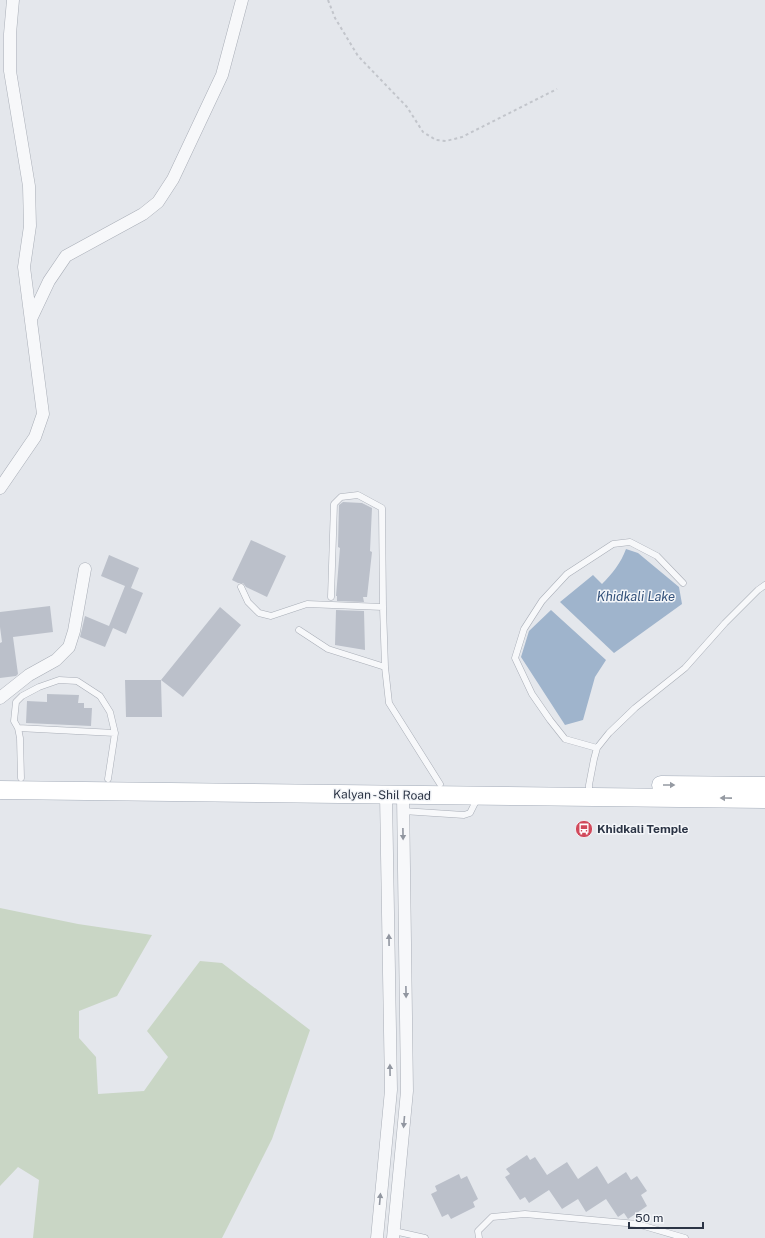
<svg xmlns="http://www.w3.org/2000/svg" width="765" height="1238" font-family="'Public Sans',sans-serif">
	<style>
		.green { fill: #c9d6c5 }
		.water { fill: #9fb4cc }
		.building { fill: #bbc0ca }
		.lines { fill: none; stroke-linecap: round; stroke-linejoin: round }
		.service-casing { stroke: #a9aeb7; stroke-width: 7 }
		.minor-casing { stroke: #a9aeb7; stroke-width: 13 }
		.primary-casing { stroke: #a3abb8; stroke-width: 19 }
		.path { stroke: #c2c5cb; stroke-width: 2; stroke-dasharray: 3 3; stroke-linecap: butt }
		.service { stroke: #f7f8fa; stroke-width: 6 }
		.minor { stroke: #f7f8fa; stroke-width: 12 }
		.primary { stroke: #fff; stroke-width: 18 }
		.oneway { fill: #959aa2 }
		.oneway2 { fill: #9196a0 }
		.labels { text-anchor: middle; stroke-width: 3; stroke-linejoin: round; paint-order: stroke }
		.street-label { font-size: 12px; fill: #2b3445; stroke: #f4f6f9 }
		.poi-label { font-size: 12px; font-weight: bold; fill: #2b3445; stroke: #f4f6f9; text-anchor: start }
		.water-label { font-size: 13px; font-style: italic; fill: #34527a; stroke: #f4f6f9 }
	</style>
	<rect width="100%" height="100%" fill="#e4e7ec"/>
	<path class="green" d="M0 908 78 924 152 935 117 996 79 1011V1038L96 1057 98 1094 144 1091 168 1057 147 1031 200 961 222 963 310 1030 272 1139 222 1238H33L39 1180 18 1167 0 1186Z"/>
	<path class="water" d="M626 549 638 553 679 587 682 604 614 653 560 602 593 575 602 584C612 574 621 563 626 549Z
		M551 610 606 660 595 677 583 720 565 725 521 657 529 631Z"/>
	<path class="building" d="M343 502 362 503 372 508 370 551 372 552 367 597H363L364 602 337 601V596H336L340 548 338 547 339 505Z
		M251 540 286 556 267 597 246 587 243 583H238L232 580Z
		M109 555 139 568 131 588 143 593 126 634 113 628 105 647 80 637 85 616 109 626 125 586 101 576Z
		M50 606 53 632 13 637 18 674 16 676 0 678V643L2 642 0 627V612Z
		M220 607 241 625 183 697 161 680Z
		M336 610 364 611 365 650 335 645Z
		M125 680H161L162 717H126Z
		M47 694 79 695 78 703H84V708H92L91 726 26 723 27 701 47 702Z
		M527 1155 530 1160 535 1157 547 1175 567 1162 578 1179 597 1166 608 1184 626 1172 631 1180 637 1176 647 1191 641 1195 647 1206 628 1219 624 1213 618 1217 606 1199 586 1212 578 1199 562 1209 549 1190 529 1203 525 1197 520 1200 505 1177 510 1174 506 1169Z
		M459 1174 461 1179 467 1176 478 1199 473 1202 475 1207 451 1219 448 1214 442 1217 431 1194 437 1191 435 1186Z"/>
	<g class="lines">
		<defs>
			<path id="service" d="M241 587 248 602 259 613 271 616 307 604 383 607
				M331 597 334 504 341 497 358 495 382 508 383 607 385 667
				M299 630 328 649 385 667 389 703 440 784
				M18 728 115 733
				M597 748 565 739 550 720 532 694 515 658 524 629 542 601 567 574 613 544 630 542 657 556 683 583
				M21 778 20 738 18 728 14 721 16 702 22 696 39 687 59 680 77 681 100 696 110 712 115 733 108 779
				M589 795V785L594 759 597 748 609 733 635 708 685 668 725 623 758 590 765 585
				M403 811 464 815 470 813 478 797
				M394 1231 425 1238
				M479 1238 478 1231 492 1217 525 1214 637 1224 685 1238"/>
			<path id="minor" d="M31 319 49 281 66 256 143 214 158 202 173 179 222 75 242 0
				M0 488 35 437 43 414 24 267 30 226 29 186 10 71V34L13 0
				M0 698 29 675 56 660 69 647 74 631 85 569
				M377 1238 391 1090 386 795
				M393 1238 407 1091 403 795"/>
			<path id="primary" d="M661 785 765 786
				M0 790 765 799"/>
		</defs>
		<use href="#service" class="service-casing"/>
		<use href="#minor" class="minor-casing"/>
		<use href="#primary" class="primary-casing"/>
		<path class="path" d="M328 0 335 18 358 56 407 107 423 132 436 140 446 141 462 137 557 89"/>
		<use href="#service" class="service"/>
		<use href="#minor" class="minor"/>
		<use href="#primary" class="primary"/>
	</g>
	<defs><path id="oneway-solid" d="M-6-.8H1V-3.2L6.5 0L1 3.2V.8H-6Z"/></defs>
	<g class="oneway">
		<use href="#oneway-solid" transform="translate(669 785)"/>
		<use href="#oneway-solid" transform="translate(726 798) rotate(-179)"/>
	</g>
	<g class="oneway2">
		<use href="#oneway-solid" transform="translate(403 834) rotate(89)"/>
		<use href="#oneway-solid" transform="translate(389 940) rotate(-91)"/>
		<use href="#oneway-solid" transform="translate(406 992) rotate(89)"/>
		<use href="#oneway-solid" transform="translate(390 1070) rotate(-91)"/>
		<use href="#oneway-solid" transform="translate(404 1122) rotate(95)"/>
		<use href="#oneway-solid" transform="translate(380 1199) rotate(-85)"/>
	</g>
	<defs>
		<symbol id="bus-disc" viewBox="-11 -11 22 22"><circle r="9.5" fill="#d1495b" stroke="#f4f6f9"/><path d="M-5-6H5V4H4V6H2V4H-2V6H-4V4H-5ZM-3.5-4V0h7V-4ZM-3.5 1.2v1.5H-2V1.2ZM2 1.2v1.5H3.5V1.2Z" fill="#fff"/></symbol>
	</defs>
	<g fill-rule="evenodd">
		<use href="#bus-disc" x="574" y="819" width="20" height="20"/>
	</g>
	<g class="labels">
		<g class="street-label">
			<text transform="translate(382 795) rotate(1)" y="4">Kalyan - Shil Road</text>
		</g>
		<g class="poi-label">
			<text x="597" y="833">Khidkali Temple</text>
		</g>
		<g class="water-label">
			<text x="636" y="601">Khidkali Lake</text>
		</g>
	</g>
	<path d="M629 1222v6h74v-6" fill="none" stroke="#2b3445" stroke-width="2"/>
	<text x="635" y="1222" font-size="12" fill="#2b3445" stroke="#f4f6f9" stroke-width="3" paint-order="stroke">50 m</text>
</svg>
